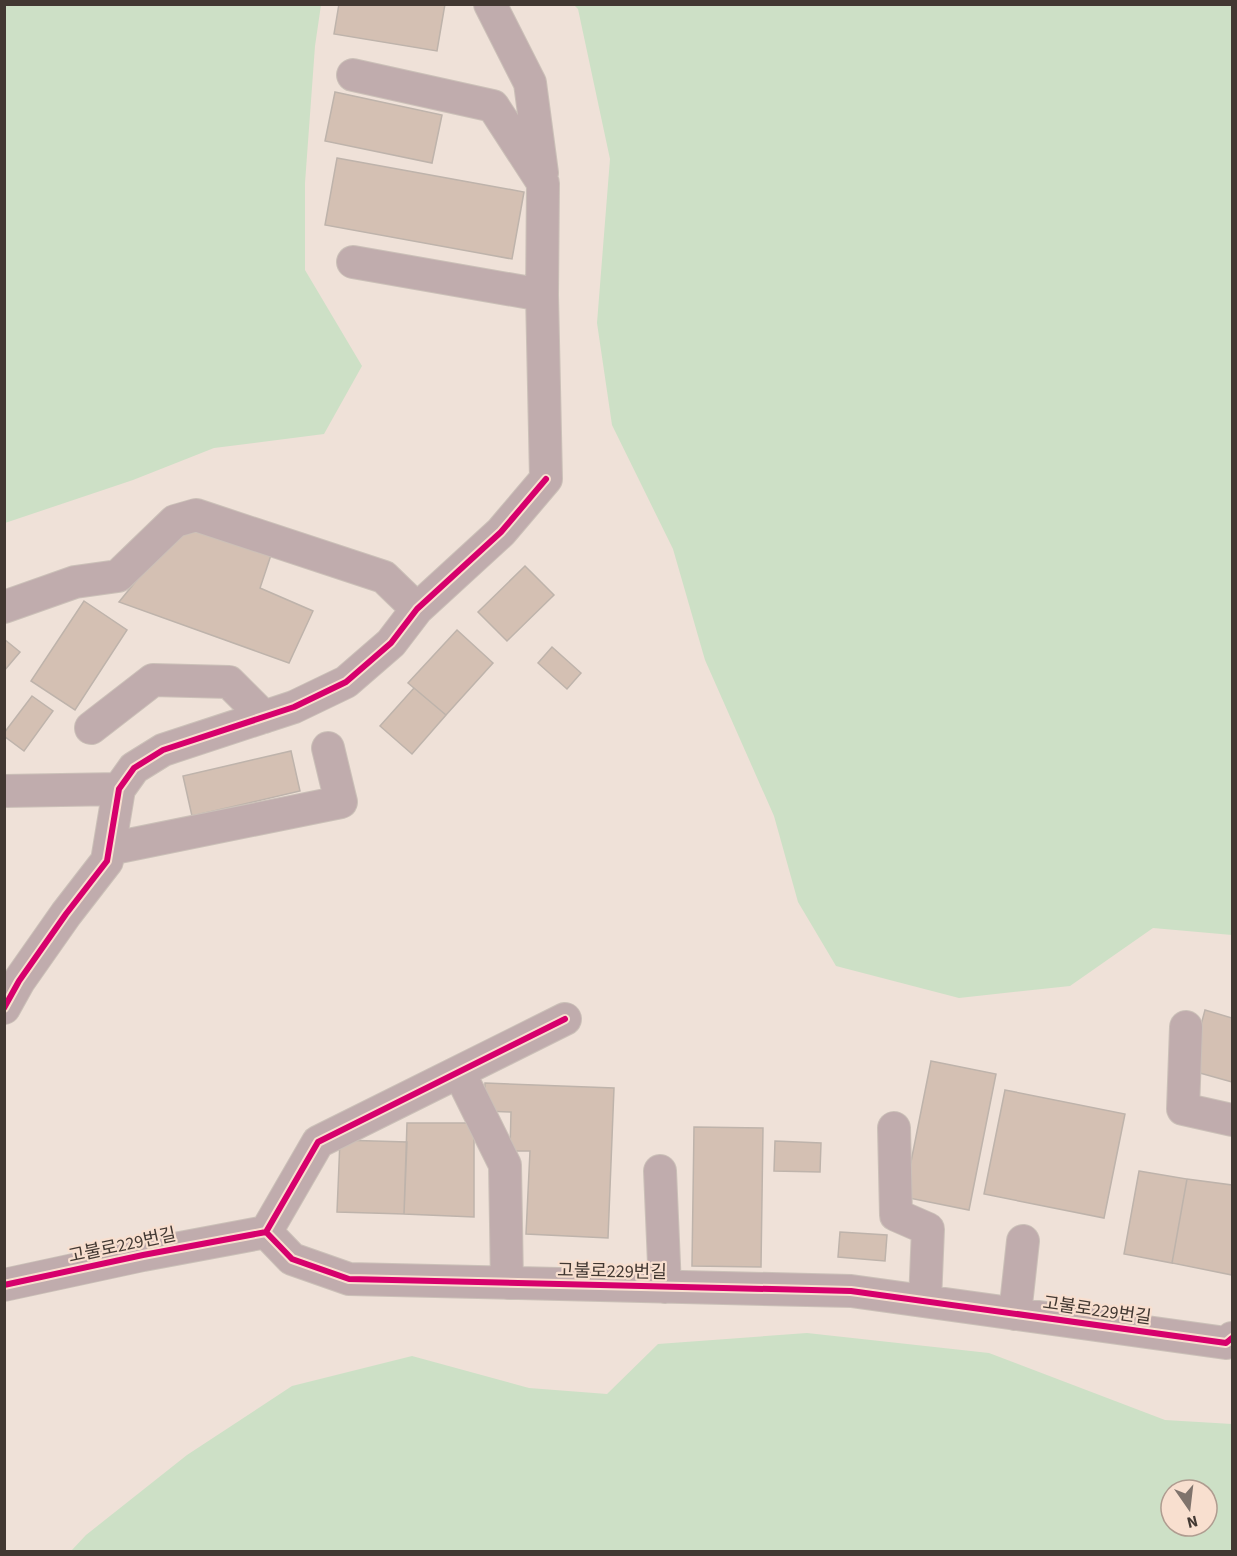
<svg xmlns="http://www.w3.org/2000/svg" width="1237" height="1556" font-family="'Source Sans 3','Noto Sans KR',sans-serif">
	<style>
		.green { fill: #cde0c6; fill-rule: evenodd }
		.building { fill: #d4c0b3; stroke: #beb3ab; stroke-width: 1.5 }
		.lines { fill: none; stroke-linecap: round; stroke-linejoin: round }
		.minor-casing { stroke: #cbc0b8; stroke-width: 34 }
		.minor { stroke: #c0acad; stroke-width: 32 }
		.cycleway-casing { stroke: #f8dfcf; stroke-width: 10 }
		.cycleway { stroke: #d6006c; stroke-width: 6 }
		.labels { text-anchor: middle; stroke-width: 4.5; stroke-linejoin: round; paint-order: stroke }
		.street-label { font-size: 18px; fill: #423832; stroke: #f8dfcf }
	</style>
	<rect width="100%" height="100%" fill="#efe1d8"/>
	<path class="green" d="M4 5H321L315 46 305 183V270L362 366 324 434 214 448 133 480 5 523Z
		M574 5H1232V935L1153 928 1070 986 959 998 836 966 798 902 774 816 705 660 673 549 612 425 597 323 610 159 578 9Z
		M807 1333 989 1353 1165 1420 1232 1424V1551H71L86 1535 187 1455 292 1386 412 1356 529 1388 607 1394 658 1344ZM1171 1490H1207V1526H1171Z"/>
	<path class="building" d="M339 4H445L437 51 334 34Z
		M335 92 442 115 432 163 325 141Z
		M337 158 524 192 512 259 325 225Z
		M198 530 271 555 260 588 313 611 289 663 119 602 162 549 179 534Z
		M525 566 554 595 507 641 478 612Z
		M84 601 127 630 75 710 31 681Z
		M457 630 493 663 446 715 408 683Z
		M4 639 20 652 4 671Z
		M552 647 581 673 567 689 538 663Z
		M414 688 446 715 412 754 380 726Z
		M32 696 53 711 24 751 4 736V733Z
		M291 751 300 791 192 816 183 776Z
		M1205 1010 1232 1018V1082L1189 1070Z
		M931 1061 996 1074 969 1210 904 1197Z
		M485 1083 614 1088 608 1238 526 1234 530 1151H510L511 1112 484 1111Z
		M1005 1090 1125 1114 1104 1218 984 1194Z
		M407 1123H474V1217L404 1214Z
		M694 1127 763 1128 761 1267 692 1266Z
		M340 1140 407 1142 404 1214 337 1212Z
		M775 1141 821 1143 820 1172 774 1171Z
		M1139 1171 1187 1179 1172 1263 1124 1254Z
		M1187 1179 1232 1185V1275L1172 1263Z
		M840 1232 887 1235 885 1261 838 1257Z"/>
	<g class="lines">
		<defs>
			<path id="minor" d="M490 4 530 83 542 173
				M353 75 493 106 543 183 542 295
				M4 607 75 582 118 576 175 521 196 515 384 577 417 609
				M91 728 153 680 229 682 264 717
				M4 791 119 789
				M109 849 341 802 328 748
				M4 1008 19 981 66 914 107 861 119 789 134 768 163 750 294 707 346 682 391 643 417 609 501 532 546 479 542 295 353 262
				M1186 1027 1183 1109 1232 1120
				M459 1072 505 1165 507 1283
				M894 1128 896 1215 928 1229 925 1301
				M660 1171 665 1287
				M266 1232 318 1142 565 1019
				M4 1285 143 1255 266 1232 292 1259 349 1279 851 1291 1226 1343 1232 1338
				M1015 1314 1023 1241"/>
		</defs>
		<use href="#minor" class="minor-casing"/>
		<use href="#minor" class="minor"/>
		<defs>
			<path id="cycleway" d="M4 1008 19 981 66 914 107 861 119 789 134 768 163 750 294 707 346 682 391 643 417 609 501 532 546 479
				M266 1232 318 1142 565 1019
				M4 1285 143 1255 266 1232 292 1259 349 1279 851 1291 1226 1343 1232 1338"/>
		</defs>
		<use href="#cycleway" class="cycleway-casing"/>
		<use href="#cycleway" class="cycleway"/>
	</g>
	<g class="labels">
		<g class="street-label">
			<text transform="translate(122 1245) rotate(-12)" y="6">고불로229번길</text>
			<text transform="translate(612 1271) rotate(1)" y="6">고불로229번길</text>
			<text transform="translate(1097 1310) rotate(8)" y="6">고불로229번길</text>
		</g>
	</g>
	<rect width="1237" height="1556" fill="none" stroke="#423832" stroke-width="12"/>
	<g transform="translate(1189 1508) rotate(166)"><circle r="28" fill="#f8dfcf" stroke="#af9c90" stroke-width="1.5"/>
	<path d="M0-4.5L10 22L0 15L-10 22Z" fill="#7f736c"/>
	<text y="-9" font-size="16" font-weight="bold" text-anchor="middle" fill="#423832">N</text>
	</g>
</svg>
